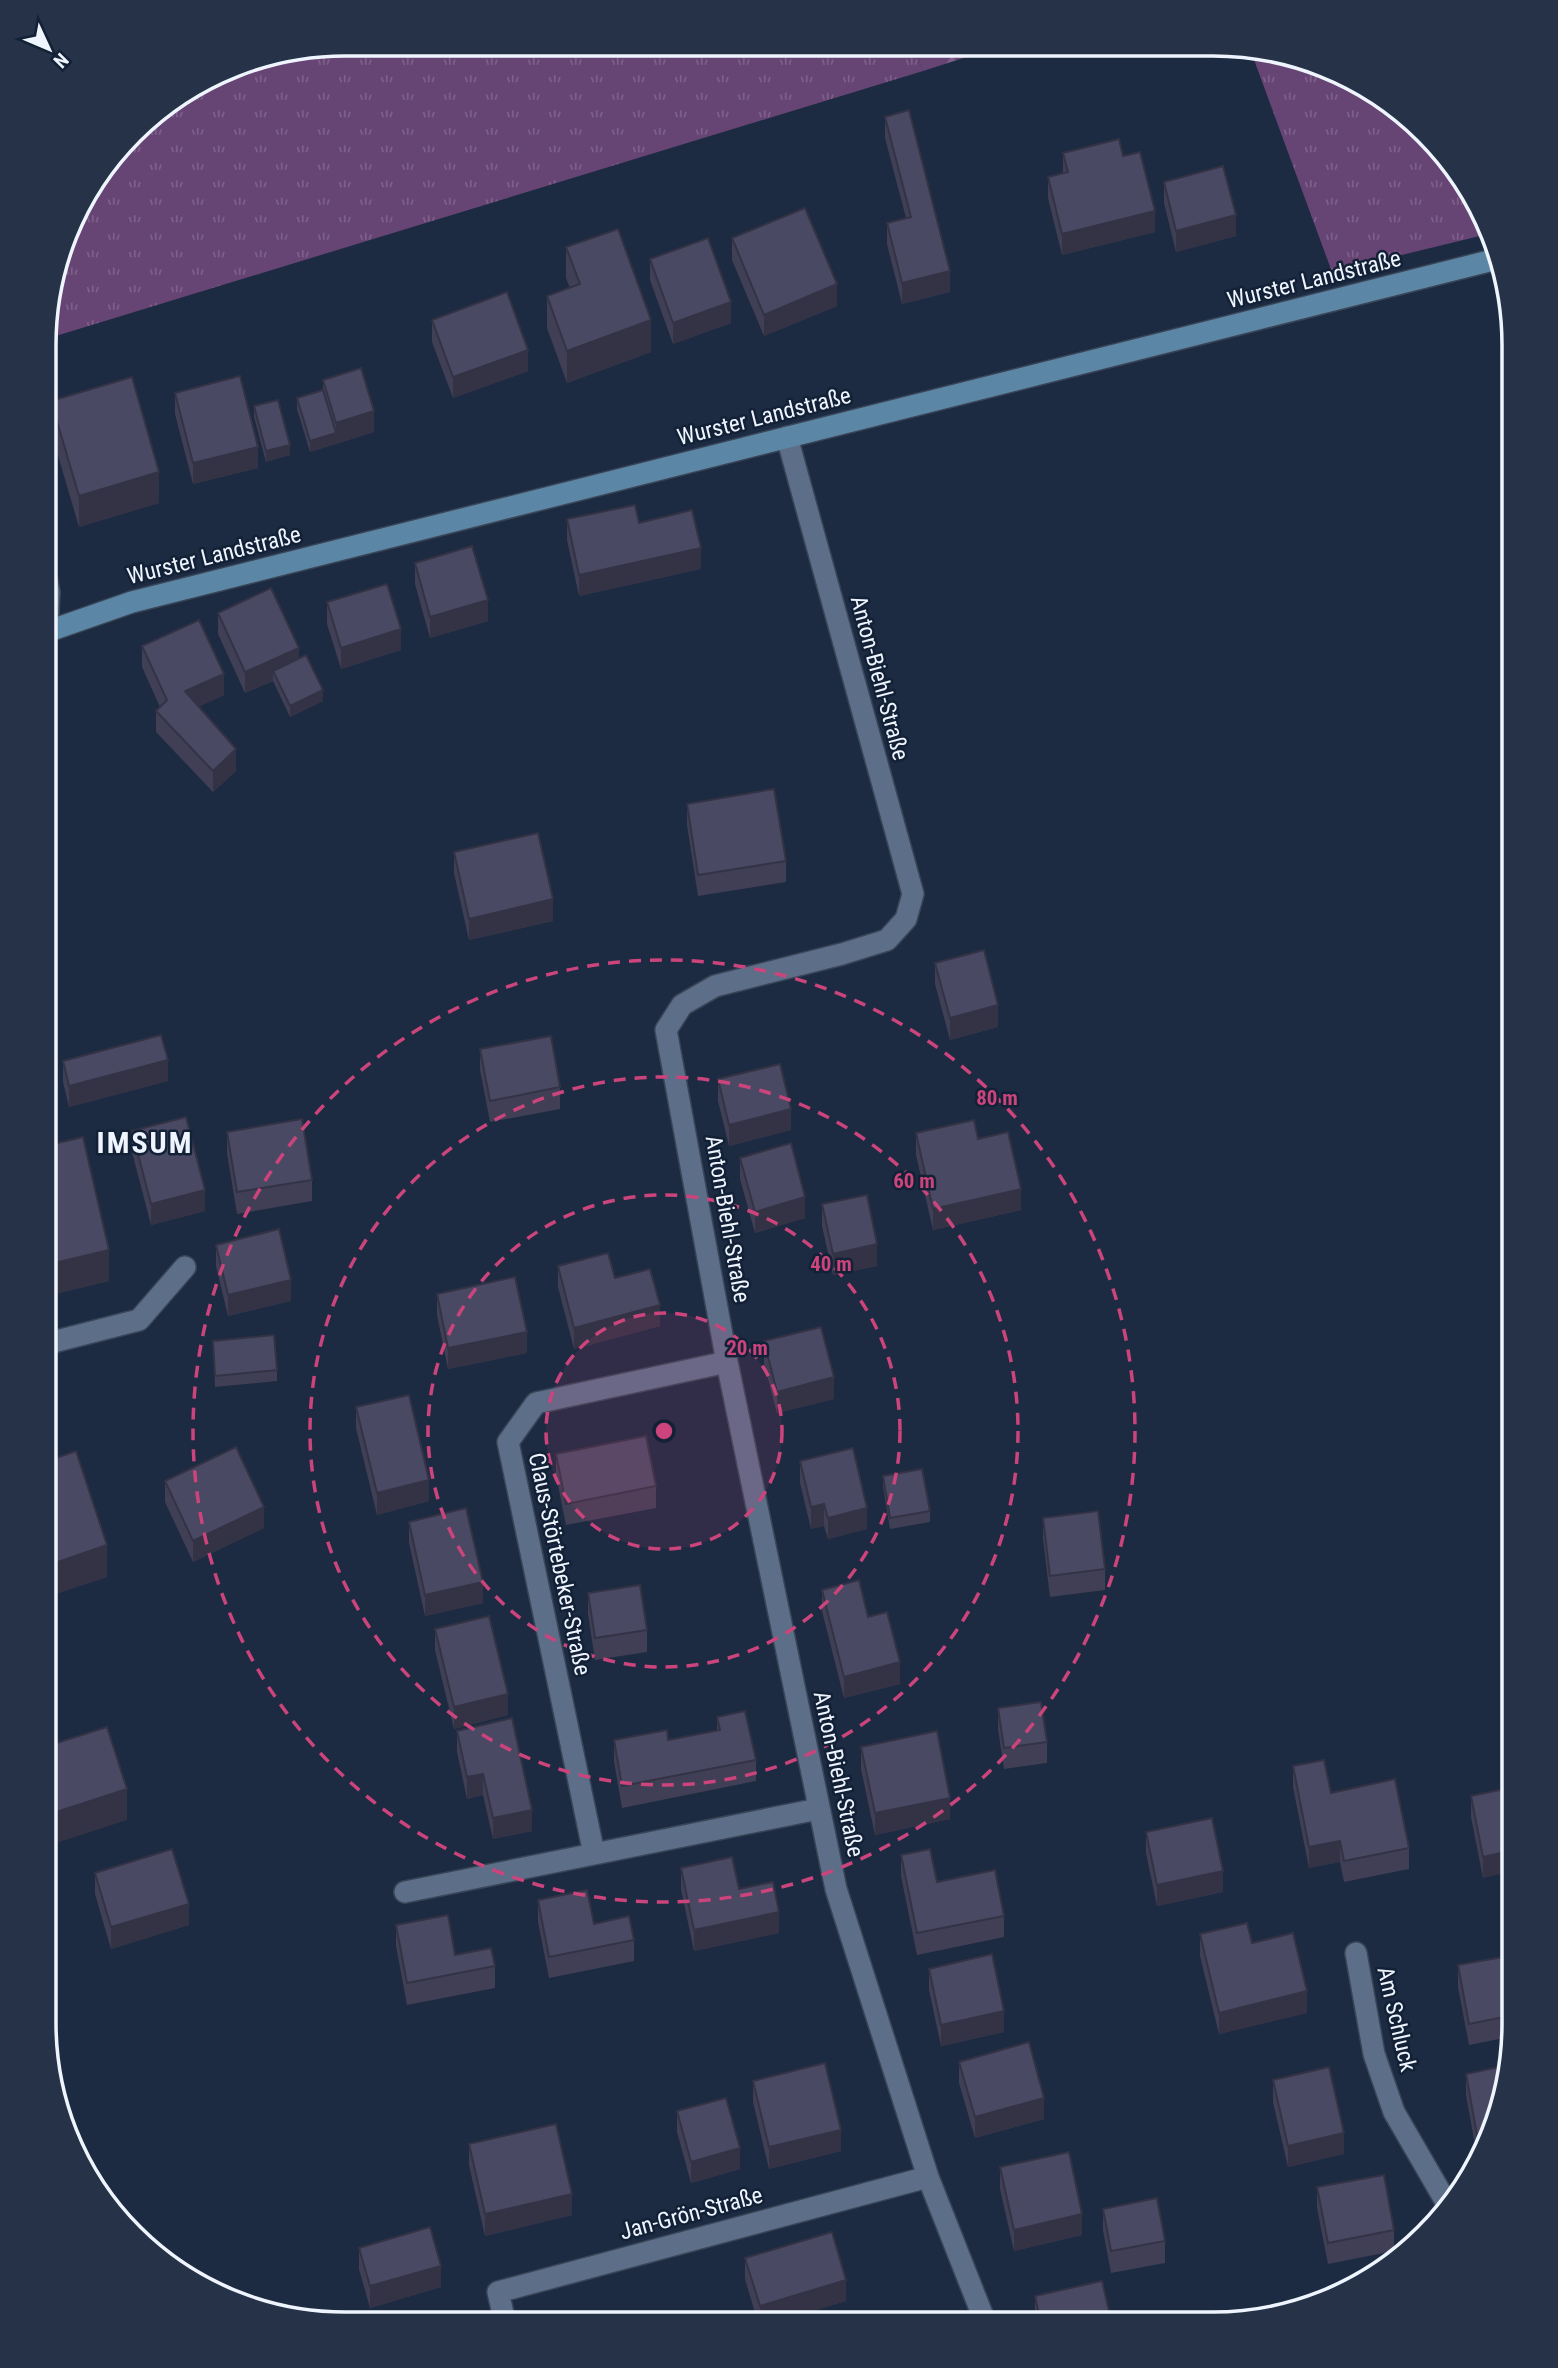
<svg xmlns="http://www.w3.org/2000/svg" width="1558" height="2368" font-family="'Roboto Condensed',sans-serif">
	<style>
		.grass { fill: url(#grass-tufts) }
		.forest { fill: url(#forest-firs) }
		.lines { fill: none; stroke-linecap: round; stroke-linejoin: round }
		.lane-casing { stroke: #394557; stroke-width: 24 }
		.street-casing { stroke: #394557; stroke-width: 24 }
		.secondary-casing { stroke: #394557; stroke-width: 24 }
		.lane { stroke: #5d6e88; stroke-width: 21 }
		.street { stroke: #5d6e88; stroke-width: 21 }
		.secondary { stroke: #5c86a5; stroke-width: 21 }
		.wall { fill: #403f56 }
		.shaded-wall { fill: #343346 }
		.building { fill: #4a4964; stroke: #343346; stroke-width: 2 }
		.ring { fill: none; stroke: #cb447c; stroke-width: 3.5; stroke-dasharray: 12 9 }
		.labels { text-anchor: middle; stroke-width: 5; stroke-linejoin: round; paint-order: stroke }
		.street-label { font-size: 23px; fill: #eff5ff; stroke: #132137 }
		.district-label { font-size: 30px; font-weight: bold; letter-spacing: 2px; fill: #eff5ff; stroke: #132137 }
		.rim { fill: none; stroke: #eff5ff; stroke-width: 3.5 }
		.centre { fill: #cb447c; stroke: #132137; stroke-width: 3.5 }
		.ring-label { font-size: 21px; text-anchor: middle; font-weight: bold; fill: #cb447c; stroke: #132137; stroke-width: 5; stroke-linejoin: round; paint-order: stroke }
	</style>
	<defs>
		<pattern id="grass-tufts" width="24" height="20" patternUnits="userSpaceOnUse" patternTransform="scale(1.75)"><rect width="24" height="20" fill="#664474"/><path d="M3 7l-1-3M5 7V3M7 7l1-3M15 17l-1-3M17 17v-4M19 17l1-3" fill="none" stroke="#7c6089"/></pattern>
		<pattern id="forest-firs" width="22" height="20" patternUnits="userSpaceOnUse" patternTransform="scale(1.75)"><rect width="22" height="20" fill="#664474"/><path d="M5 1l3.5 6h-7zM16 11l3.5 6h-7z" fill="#7c6089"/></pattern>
	</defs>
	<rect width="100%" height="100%" fill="#1c2b41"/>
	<path class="grass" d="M345 44 913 45 923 71 46 339V305L84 195 147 118 248 60Z
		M1249 46 1328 67 1396 106 1452 161 1492 233 1332 272Z"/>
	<path class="forest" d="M913 45 1001 46 923 71Z"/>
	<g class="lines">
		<defs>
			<path id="lane" d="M46 577 49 592 47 632"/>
			<path id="street" d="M787 437 913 894 906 919 887 940 842 954 715 986 682 1005 666 1030 727 1362 836 1889 928 2177 986 2324
				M45 1344 139 1320 185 1267
				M594 1854 508 1442 536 1403 727 1362
				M405 1892 818 1809
				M1356 1953 1374 2054 1394 2112 1449 2207
				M505 2322 498 2292 928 2177"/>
			<path id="secondary" d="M46 632 132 602C587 487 1043 376 1497 259"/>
		</defs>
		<use href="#lane" class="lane-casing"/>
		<use href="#street" class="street-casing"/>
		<use href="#secondary" class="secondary-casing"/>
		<use href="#lane" class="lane"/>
		<use href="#street" class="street"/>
		<use href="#secondary" class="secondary"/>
	</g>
	<path class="wall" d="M885 117 950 292 902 304 887 244V223L906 218 885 138Z
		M1063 153 1123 156 1155 232 1062 255 1048 198V177L1063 173Z
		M1164 182 1236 236 1176 252 1164 203Z
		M732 238 837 306 764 336 732 260Z
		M566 247 651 352 567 383 547 328V296L570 288 566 278Z
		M650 259 731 323 673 344 650 280Z
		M432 320 528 371 453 398 432 342Z
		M323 380 374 432 310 452 297 409V398L323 390Z
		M175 393 258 468 193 484 175 414Z
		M51 401 159 503 79 527 51 432Z
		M254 406 290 455 266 462 254 417Z
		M567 519 639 523 701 569 579 596 567 540Z
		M415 563 488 621 430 638 415 584Z
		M327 602 401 650 341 669 327 624Z
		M218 613 299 658 323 701 290 717 273 681 245 693 218 634Z
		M142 646 224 695 198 707 236 771 213 792 156 732V711L160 707 142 667Z
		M687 804 786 861V882L698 896 687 825Z
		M454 852 553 921 469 940 454 873Z
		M935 963 998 1027 950 1040 935 984Z
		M480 1049 560 1087V1109L490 1122 480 1070Z
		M63 1061 168 1081 69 1107 63 1082Z
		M718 1079 791 1130 729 1146 718 1101Z
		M132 1131 205 1211 151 1225 132 1152Z
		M227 1132 312 1180V1201L237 1214 227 1153Z
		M916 1133 978 1139 1021 1210 933 1230 916 1155Z
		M45 1146 109 1281 46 1296 45 1291Z
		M740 1158 805 1218 755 1233 740 1179Z
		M822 1204 877 1266 833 1275 822 1226Z
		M216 1245 291 1301 228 1316 216 1266Z
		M558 1266 615 1278 660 1326 574 1349 558 1287Z
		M437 1294 527 1353 448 1369 437 1315Z
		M213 1341 277 1370V1381L215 1387Z
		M764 1341 834 1399 777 1413 764 1363Z
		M356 1407 429 1501 377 1515 356 1428Z
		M556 1454 656 1486V1508L566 1525 556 1475Z
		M800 1461 867 1529 828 1539 824 1526 811 1529 800 1483Z
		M45 1462 107 1577 52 1595 44 1572Z
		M883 1476 930 1511V1522L890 1529 883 1487Z
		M165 1481 264 1528 193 1562 165 1502Z
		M1043 1518 1105 1569V1590L1050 1597 1043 1539Z
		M409 1522 483 1603 425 1616 409 1543Z
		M822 1590 868 1617 900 1684 844 1698 822 1611Z
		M588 1593 647 1630V1652L595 1660 588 1614Z
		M435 1629 508 1715 454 1729 435 1650Z
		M998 1708 1047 1742V1763L1004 1769 998 1729Z
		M717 1717 756 1760V1781L622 1808 614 1761V1740H668L717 1731Z
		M457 1731 532 1831 493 1839 483 1795 467 1799 457 1752Z
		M861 1747 950 1819 875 1835 861 1769Z
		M1293 1766 1409 1848V1869L1344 1882 1340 1862 1309 1868 1293 1787Z
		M1514 1787 1483 1878 1471 1817V1796Z
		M1146 1832 1223 1892 1157 1906 1146 1853Z
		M901 1855 937 1882 1004 1916V1937L917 1955 901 1876Z
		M681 1868 739 1889 779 1933 694 1951 681 1889Z
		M95 1873 189 1925 111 1949 95 1894Z
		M538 1900 634 1940V1961L549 1978 538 1922Z
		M396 1925 455 1955 495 1966V1988L407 2005 396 1946Z
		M1200 1934 1252 1943 1307 2013 1219 2034 1200 1956Z
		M1514 1955V2036L1469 2045 1458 1987V1965Z
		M929 1969 1004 2032 941 2046 929 1990Z
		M959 2062 1044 2119 975 2138 959 2083Z
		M1466 2074 1498 2120 1481 2155 1477 2156 1466 2095Z
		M1273 2080 1344 2154 1288 2167 1273 2102Z
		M753 2081 841 2151 769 2169 753 2102Z
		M677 2111 740 2169 691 2183 677 2132Z
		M469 2144 572 2215 485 2236 469 2165Z
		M1000 2167 1082 2235 1014 2251 1000 2189Z
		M1317 2187 1394 2230V2251L1328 2264 1317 2208Z
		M1103 2209 1165 2241V2263L1111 2273 1103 2230Z
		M359 2248 441 2287 370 2308 359 2269Z
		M745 2258 846 2301 773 2323H758L745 2279Z
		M1035 2296 1112 2324H1037L1035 2317Z"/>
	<path class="shaded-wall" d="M1155 211V232L1062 255V234Z
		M1236 215V236L1176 252V231Z
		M950 271V292L902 304V283Z
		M837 284V306L764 336V315Z
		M731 302V323L673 344V323Z
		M651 320V352L567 383V351Z
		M528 350V371L453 398V377Z
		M374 411V432L310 452V441L336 433V423Z
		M290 445V455L266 462V451Z
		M258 447V468L193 484V463Z
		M159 472V503L79 527V496Z
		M701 548V569L579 596V575Z
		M488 600V621L430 638V617Z
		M401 629V650L341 669V648Z
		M299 648V669L273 671V681L245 693V672Z
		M224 674V695L185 713V691Z
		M323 690V701L290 717V706Z
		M236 749V771L213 792V771Z
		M553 899V921L469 940V919Z
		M998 1005V1027L950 1040V1018Z
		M168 1060V1081L69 1107V1086Z
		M791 1109V1130L729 1146V1125Z
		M1021 1189V1210L933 1230V1209Z
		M205 1190V1211L151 1225V1204Z
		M805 1197V1218L755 1233V1212Z
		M877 1244V1266L833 1275V1254Z
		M109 1250V1281L46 1296V1265Z
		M291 1280V1301L228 1316V1295Z
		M660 1305V1326L574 1349V1328Z
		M527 1332V1353L448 1369V1348Z
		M834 1377V1399L777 1413V1392Z
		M429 1480V1501L377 1515V1493Z
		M824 1504V1526L811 1529V1507Z
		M264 1507V1528L193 1562V1541Z
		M867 1508V1529L828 1539V1518Z
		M107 1545V1577L52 1595V1564Z
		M483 1582V1603L425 1616V1595Z
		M900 1662V1684L844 1698V1677Z
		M508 1694V1715L454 1729V1707Z
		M483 1774V1795L467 1799V1777Z
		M127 1789V1820L44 1847V1816Z
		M950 1798V1819L875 1835V1813Z
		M532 1810V1831L493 1839V1818Z
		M1340 1841V1862L1309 1868V1847Z
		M1514 1850V1871L1483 1878V1857Z
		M1223 1871V1892L1157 1906V1885Z
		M189 1904V1925L111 1949V1927Z
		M779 1912V1933L694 1951V1930Z
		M1307 1991V2013L1219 2034V2013Z
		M1004 2011V2032L941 2046V2025Z
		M1044 2098V2119L975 2138V2117Z
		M841 2130V2151L769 2169V2147Z
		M1344 2133V2154L1288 2167V2146Z
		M740 2148V2169L691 2183V2162Z
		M572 2194V2215L485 2236V2214Z
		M1082 2214V2235L1014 2251V2230Z
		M441 2266V2287L370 2308V2286Z
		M846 2280V2301L773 2323H760V2306Z"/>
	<path class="building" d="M909 110 950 271 902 283 887 223 911 217 885 117Z
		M1119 139 1123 156 1140 152 1155 211 1062 234 1048 177 1068 172 1063 153Z
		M1223 166 1236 215 1176 231 1164 182Z
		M805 208 837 284 764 315 732 238Z
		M618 229 651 320 567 351 547 296 580 284 566 247Z
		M708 238 731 302 673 323 650 259Z
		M507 292 528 350 453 377 432 320Z
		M361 368 374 411 336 423 323 380Z
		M240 376 258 447 193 463 175 393Z
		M132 377 159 472 79 496 51 401Z
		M323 390 336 433 310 441 297 398Z
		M278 400 290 445 266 451 254 406Z
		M635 505 639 523 692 510 701 548 579 575 567 519Z
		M472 546 488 600 430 617 415 563Z
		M387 584 401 629 341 648 327 602Z
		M271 588 299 648 245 672 218 613Z
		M199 620 224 674 185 691 236 749 213 771 156 711 167 700 142 646Z
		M306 655 323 690 290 706 273 671Z
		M774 789 786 861 698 875 687 804Z
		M538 833 553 899 469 919 454 852Z
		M984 950 998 1005 950 1018 935 963Z
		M161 1035 168 1060 69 1086 63 1061Z
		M551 1036 560 1087 490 1101 480 1049Z
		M780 1064 791 1109 729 1125 718 1079Z
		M186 1117 205 1190 151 1204 132 1131Z
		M302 1119 312 1180 237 1192 227 1132Z
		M974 1120 978 1139 1008 1132 1021 1189 933 1209 916 1133Z
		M83 1137 109 1250 46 1265 45 1260V1146Z
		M791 1143 805 1197 755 1212 740 1158Z
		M867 1195 877 1244 833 1254 822 1204Z
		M279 1229 291 1280 228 1295 216 1245Z
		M608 1253 615 1278 650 1269 660 1305 574 1328 558 1266Z
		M515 1277 527 1332 448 1348 437 1294Z
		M821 1327 834 1377 777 1392 764 1341Z
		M274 1335 277 1370 215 1376 213 1341Z
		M409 1395 429 1480 377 1493 356 1407Z
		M646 1436 656 1486 566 1504 556 1454Z
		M236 1447 264 1507 193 1541 165 1481Z
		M853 1448 867 1508 828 1518 824 1504 811 1507 800 1461Z
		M76 1451 107 1545 52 1564 44 1541 45 1462Z
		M922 1469 930 1511 890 1518 883 1476Z
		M466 1508 483 1582 425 1595 409 1522Z
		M1098 1511 1105 1569 1050 1576 1043 1518Z
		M859 1580 868 1617 887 1612 900 1662 844 1677 822 1590Z
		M640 1585 647 1630 595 1638 588 1593Z
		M489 1616 508 1694 454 1707 435 1629Z
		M1041 1702 1047 1742 1004 1748 998 1708Z
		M745 1711 756 1760 622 1786 614 1740 667 1730 668 1740 720 1730 717 1717Z
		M512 1718 532 1810 493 1818 483 1774 467 1777 457 1731Z
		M107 1727 127 1789 44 1816V1747Z
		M937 1731 950 1798 875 1813 861 1747Z
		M1324 1760 1331 1793 1395 1779 1409 1848 1344 1861 1340 1841 1309 1847 1293 1766Z
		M1514 1787V1850L1483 1857 1471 1796Z
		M1212 1818 1223 1871 1157 1885 1146 1832Z
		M172 1849 189 1904 111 1927 95 1873Z
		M930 1849 937 1882 995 1870 1004 1916 917 1933 901 1855Z
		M732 1857 739 1889 773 1882 779 1912 694 1930 681 1868Z
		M587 1890 594 1924 629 1916 634 1940 549 1957 538 1900Z
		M448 1915 455 1955 491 1948 495 1966 407 1983 396 1925Z
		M1247 1923 1252 1943 1293 1933 1307 1991 1219 2013 1200 1934Z
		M992 1954 1004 2011 941 2025 929 1969Z
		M1514 1955V2015L1469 2024 1458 1965Z
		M44 1993H45L58 2079 55 2080 44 2023Z
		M1029 2042 1044 2098 975 2117 959 2062Z
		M825 2063 841 2130 769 2147 753 2081Z
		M1509 2065 1498 2120 1492 2132 1477 2135 1466 2074Z
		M1329 2067 1344 2133 1288 2146 1273 2080Z
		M726 2098 740 2148 691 2162 677 2111Z
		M556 2124 572 2194 485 2214 469 2144Z
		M1069 2152 1082 2214 1014 2230 1000 2167Z
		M1384 2175 1394 2230 1328 2243 1317 2187Z
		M1157 2198 1165 2241 1111 2251 1103 2209Z
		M430 2227 441 2266 370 2286 359 2248Z
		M832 2232 846 2280 760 2306 745 2258Z
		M1102 2281 1112 2324H1041L1035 2296Z"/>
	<circle cx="664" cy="1431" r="118" fill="#cb447c" fill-opacity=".12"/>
	<g class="ring">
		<circle cx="664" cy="1431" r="118"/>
		<circle cx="664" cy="1431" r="236"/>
		<circle cx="664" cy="1431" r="354"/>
		<circle cx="664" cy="1431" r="471"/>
	</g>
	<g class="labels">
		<g class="street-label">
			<text transform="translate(1314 279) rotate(-14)" y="8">Wurster Landstraße</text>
			<text transform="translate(764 416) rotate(-14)" y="8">Wurster Landstraße</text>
			<text transform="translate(214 555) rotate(-14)" y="8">Wurster Landstraße</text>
			<text transform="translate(880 678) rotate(75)" y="8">Anton-Biehl-Straße</text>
			<text transform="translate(728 1219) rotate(80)" y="8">Anton-Biehl-Straße</text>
			<text transform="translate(560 1564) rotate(78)" y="8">Claus-Störtebeker-Straße</text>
			<text transform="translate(839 1774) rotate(78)" y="8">Anton-Biehl-Straße</text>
			<text transform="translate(1397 2019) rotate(77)" y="8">Am Schluck</text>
			<text transform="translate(691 2213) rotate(-15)" y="8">Jan-Grön-Straße</text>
		</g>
		<g class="district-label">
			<text x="145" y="1153">IMSUM</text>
		</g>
	</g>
	<path d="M0 0H1558V2368H0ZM345 56H1213A289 289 0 0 1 1502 345V2023A289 289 0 0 1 1213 2312H345A289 289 0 0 1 56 2023V345A289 289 0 0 1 345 56Z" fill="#253247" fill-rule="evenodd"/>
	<path class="rim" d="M345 56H1213A289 289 0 0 1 1502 345V2023A289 289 0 0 1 1213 2312H345A289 289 0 0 1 56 2023V345A289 289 0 0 1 345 56Z"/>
	<circle cx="664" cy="1431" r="10" class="centre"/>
	<g class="ring-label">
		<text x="997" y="1105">80 m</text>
		<text x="914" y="1188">60 m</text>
		<text x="831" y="1271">40 m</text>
		<text x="747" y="1355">20 m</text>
	</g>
	<g transform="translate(49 49) rotate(134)" stroke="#132137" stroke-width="5" paint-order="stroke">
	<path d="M0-5L12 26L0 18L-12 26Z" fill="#eff5ff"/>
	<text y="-10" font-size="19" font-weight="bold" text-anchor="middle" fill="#eff5ff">N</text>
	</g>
</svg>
